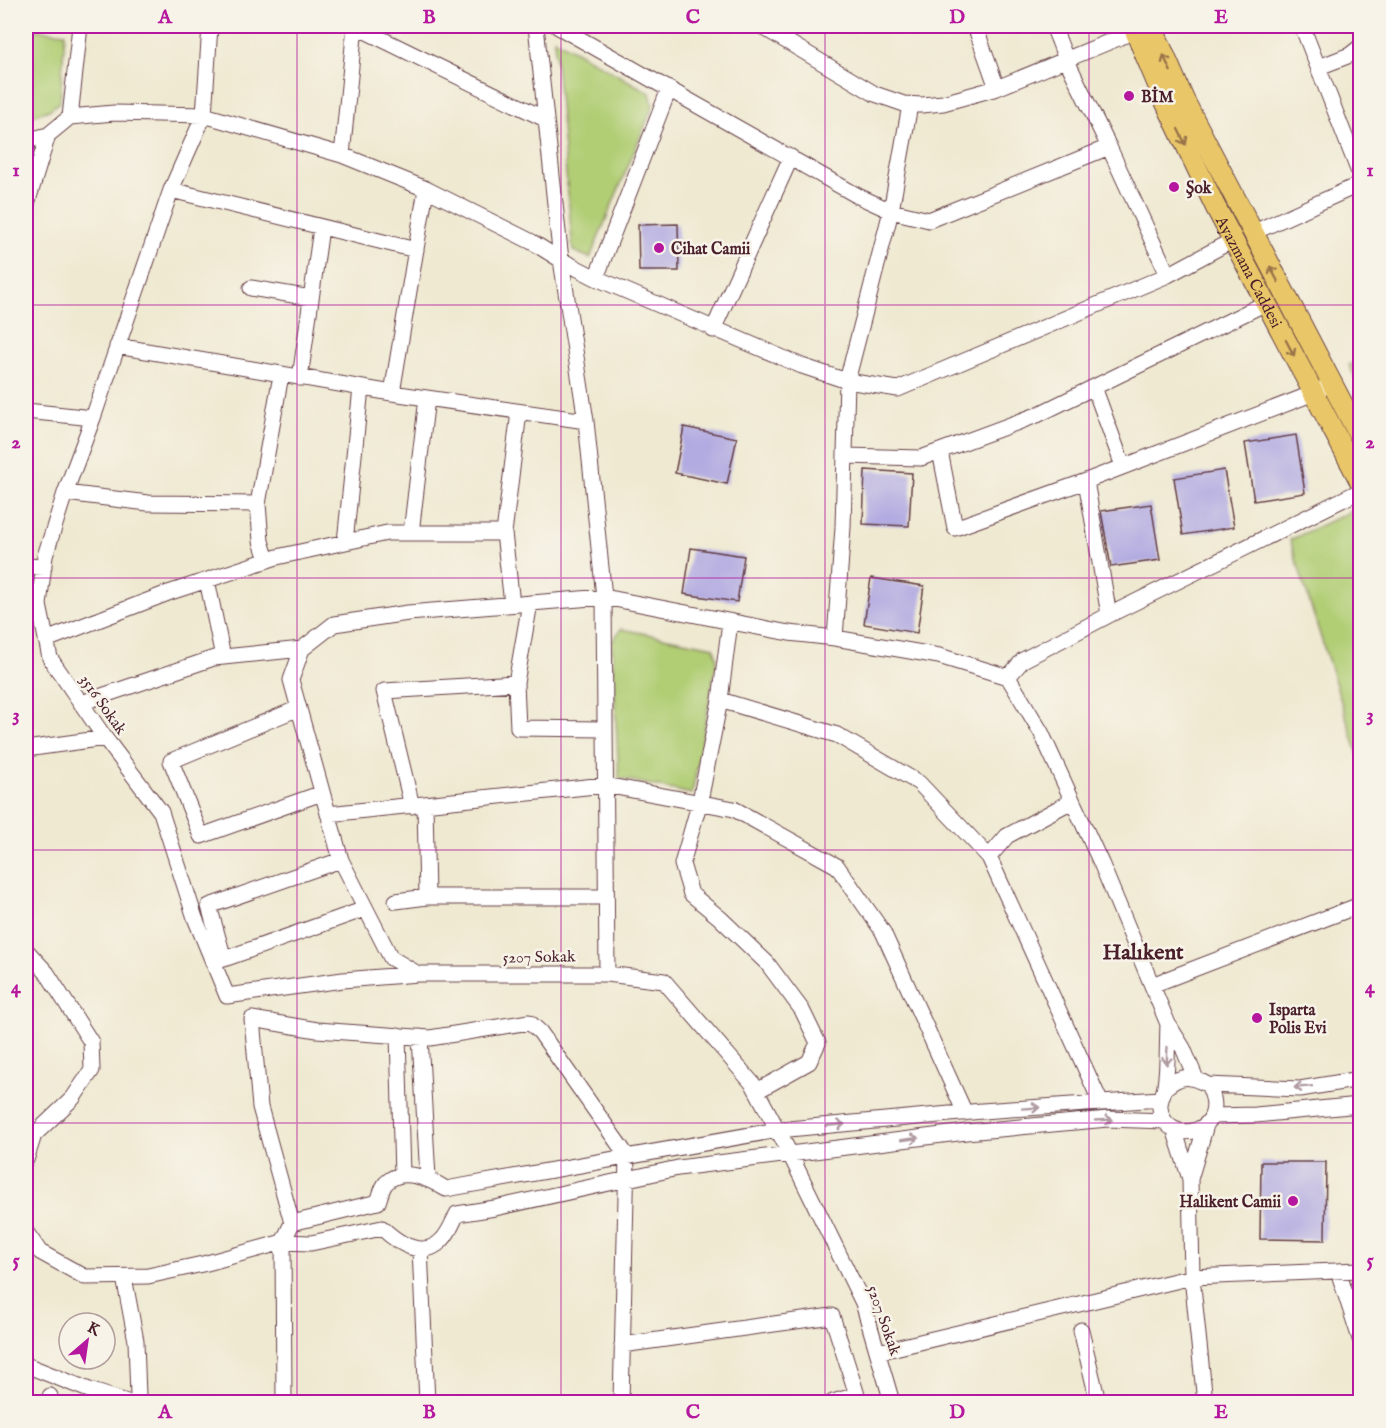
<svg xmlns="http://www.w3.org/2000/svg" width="1386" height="1428" font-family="'IM FELL English',serif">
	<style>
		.green { fill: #b1ce75; stroke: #7e7650; stroke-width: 1.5 }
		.building { fill: #b2abe1 }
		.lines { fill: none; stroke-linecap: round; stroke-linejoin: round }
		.minor-casing { stroke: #633d44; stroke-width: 17 }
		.major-casing { stroke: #633d44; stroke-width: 22 }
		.minor { stroke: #fff; stroke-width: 15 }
		.major { stroke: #e9c769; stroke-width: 20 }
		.oneway { stroke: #9a734a }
		.oneway2 { stroke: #ae9aa0 }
		.grid { fill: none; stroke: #b5179e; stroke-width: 1.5; stroke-opacity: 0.55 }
		.poi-dot { fill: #b5179e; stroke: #f7f3e8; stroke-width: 2 }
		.labels { text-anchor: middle; stroke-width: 5; stroke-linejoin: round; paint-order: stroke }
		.poi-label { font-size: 16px; font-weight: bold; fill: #4a1f2b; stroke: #f7f3e8; text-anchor: start }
		.street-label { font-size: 16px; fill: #4a1f2b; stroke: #f7f3e8 }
		.district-label { font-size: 22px; font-weight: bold; fill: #4a1f2b; stroke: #f7f3e8 }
		.neatline { fill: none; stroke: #b5179e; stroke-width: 2 }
		.grid-label { font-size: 20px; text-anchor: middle; font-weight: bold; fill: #b5179e }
	</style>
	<rect width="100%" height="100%" fill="#f7f3e8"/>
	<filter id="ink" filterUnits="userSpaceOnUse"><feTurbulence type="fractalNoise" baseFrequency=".0167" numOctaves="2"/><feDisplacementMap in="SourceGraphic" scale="12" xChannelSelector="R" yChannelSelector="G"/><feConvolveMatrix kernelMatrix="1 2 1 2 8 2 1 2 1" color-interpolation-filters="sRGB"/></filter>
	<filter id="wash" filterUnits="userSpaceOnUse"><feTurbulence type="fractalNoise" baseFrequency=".008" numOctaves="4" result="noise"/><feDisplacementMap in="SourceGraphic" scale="24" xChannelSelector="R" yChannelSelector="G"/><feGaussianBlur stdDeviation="1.35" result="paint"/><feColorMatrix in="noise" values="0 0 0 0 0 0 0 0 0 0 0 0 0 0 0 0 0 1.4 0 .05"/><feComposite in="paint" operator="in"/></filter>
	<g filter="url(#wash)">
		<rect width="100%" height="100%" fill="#efe9d1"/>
		<path class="green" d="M26 29 65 33 60 102 49 110 26 118Z
			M554 39 650 93 653 106 590 258 573 251Z
			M1360 359V388L1349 365Z
			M1360 507V761L1290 540Z
			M621 629 714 647 717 659 692 794 619 778 612 642Z"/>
		<g id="blocks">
			<path class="building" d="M678 224 679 271H639L638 225Z
				M684 427 737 438 727 484 675 473Z
				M1296 435 1305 493 1254 501 1245 443Z
				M865 470 912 473 909 526 863 524Z
				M1224 470 1234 527 1183 535 1174 478Z
				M1151 504 1160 560 1111 567 1101 511Z
				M691 548 744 556 737 602 684 594Z
				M871 578 924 586 917 633 864 624Z
				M1261 1162H1326L1325 1240 1260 1239Z"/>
		</g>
	</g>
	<g filter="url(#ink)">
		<use href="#blocks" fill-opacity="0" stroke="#633d44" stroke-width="1.5"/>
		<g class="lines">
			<defs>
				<path id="minor" d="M355 26 545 119
					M536 26 561 260 586 421 604 597 607 974
					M557 26 858 196 891 211 929 220 1109 147
					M761 26 875 94 904 104 922 105 943 103 997 88 1145 27
					M975 26 997 88
					M1053 26 1066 59 1109 147 1168 275
					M1302 26 1360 175
					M1319 67 1350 55 1360 47
					M70 117 80 26
					M26 141 48 135 70 117 114 113 204 115 342 155 426 189 532 242 561 260 596 278 802 366 847 381 898 389 1168 275 1233 240
					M342 155 355 26
					M171 190 416 250
					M26 207 48 135
					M1252 233 1360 184
					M596 278 669 89
					M251 288 311 298
					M713 330 791 157
					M117 346 392 393 586 421
					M300 378 321 228
					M1094 387 1123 466
					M392 393 426 189
					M26 411 93 418 171 190 204 115 210 26
					M93 418 65 493 45 556 39 605 50 658 105 738 161 812 195 918 227 996 343 980 418 974H607L664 981 753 1084 783 1140 863 1303 892 1402
					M940 451 955 528 1086 481 1314 393 1321 389
					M845 456 921 458 1037 415 1266 303
					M1086 481 1109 615
					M65 493 148 503 258 504
					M411 533 427 398
					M345 542 361 388
					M267 560 261 541 258 504 281 375
					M26 566 44 567
					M207 580 223 657
					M530 603 516 683 518 728 605 729
					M512 604 504 533 519 412
					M730 622 720 700 700 801 682 864 691 894 720 918 767 963 802 1010 818 1043 809 1062 757 1091
					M835 638 843 527 847 381 891 211 910 105
					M46 640 168 593 277 557 387 533H504
					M1008 677 1023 660 1109 615 1360 491
					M720 700 837 735 919 783 989 857 1101 1103
					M81 703 214 658 302 649
					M299 708 171 761 201 836 322 793
					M26 749 105 738
					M425 804 427 897H606
					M412 806 384 691 516 683
					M328 814 605 785 734 809 837 866 883 932 965 1113
					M989 857 1007 836 1072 801
					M341 860 209 906 224 959 365 909
					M396 901 427 897
					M26 950 47 973 91 1042 92 1070 73 1098 34 1135 26 1160
					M418 974 391 958 341 860 291 680 302 649 334 624 408 613 604 597 789 633 835 638 939 656 1008 677 1041 732 1101 863 1168 1024 1183 1048 1196 1079
					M1152 985 1360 905
					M398 1035 402 1175
					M420 1037 428 1178
					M1208 1085 1300 1089 1360 1079
					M1165 1088C1181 1074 1190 1075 1208 1085 1234 1134 1165 1149 1160 1108 1159 1100 1164 1094 1165 1086 1168 1066 1167 1045 1168 1024
					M1213 1116 1256 1115 1360 1105
					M1174 1129 1190 1179
					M292 1223 260 1107 252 1019 317 1030 430 1038 529 1022 540 1032 627 1156 621 1402
					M26 1232 40 1252 85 1277 148 1276 207 1263 283 1242 292 1223 378 1202C380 1197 382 1187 386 1183 402 1166 430 1179 446 1189L778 1130 982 1111 1160 1099
					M420 1249 427 1402
					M1338 1271 1360 1339
					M124 1277 136 1341 138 1396 137 1402
					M1081 1330 1098 1402
					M622 1345 832 1316 857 1395 833 1402
					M878 1352 1192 1277 1360 1270
					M26 1365 89 1390 127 1402
					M49 1402 50 1396
					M284 1402 283 1242 311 1243 382 1228C398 1243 423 1260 442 1240 449 1233 453 1222 457 1214L495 1208 678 1168 966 1132 1108 1119 1165 1121
					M1205 1402 1192 1277 1190 1179 1206 1125"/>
				<g id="major">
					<path id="s1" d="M1133 26 1163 97 1215 206 1360 481"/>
					<path d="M1152 26 1184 100 1360 437"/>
				</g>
			</defs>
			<use href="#minor" class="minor-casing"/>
			<use href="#major" class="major-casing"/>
			<use href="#minor" class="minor"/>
			<use href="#major" class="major"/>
		</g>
		<defs><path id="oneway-shaft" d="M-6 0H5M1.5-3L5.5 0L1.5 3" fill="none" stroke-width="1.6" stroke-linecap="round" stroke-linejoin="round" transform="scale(1.5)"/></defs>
		<g class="oneway">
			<use href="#oneway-shaft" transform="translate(1167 63) rotate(-114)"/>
			<use href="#oneway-shaft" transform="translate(1182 137) rotate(64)"/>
			<use href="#oneway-shaft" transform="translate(1274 274) rotate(-118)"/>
			<use href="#oneway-shaft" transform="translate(1290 348) rotate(62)"/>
		</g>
		<g class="oneway2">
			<use href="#oneway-shaft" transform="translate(1167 1056) rotate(93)"/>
			<use href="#oneway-shaft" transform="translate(1303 1087) rotate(175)"/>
			<use href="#oneway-shaft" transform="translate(1031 1108) rotate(-4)"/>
			<use href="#oneway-shaft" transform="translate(1104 1120) rotate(-3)"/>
			<use href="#oneway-shaft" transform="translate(836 1125) rotate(-5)"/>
			<use href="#oneway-shaft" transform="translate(910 1139) rotate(-8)"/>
		</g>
	</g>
	<path class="grid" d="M297 26V1402M561 26V1402M825 26V1402M1089 26V1402M26 305H1360M26 578H1360M26 850H1360M26 1123H1360"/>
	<g class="poi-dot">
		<circle cx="1129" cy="96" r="6"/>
		<circle cx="1174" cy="187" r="6"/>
		<circle cx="659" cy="248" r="6"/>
		<circle cx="1257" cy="1018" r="6"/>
		<circle cx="1293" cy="1201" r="6"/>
	</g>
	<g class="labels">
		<g class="poi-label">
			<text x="1141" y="102">BİM</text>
			<text x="1186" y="193">Şok</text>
			<text x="671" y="254">Cihat Camii</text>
			<text x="1269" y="1015">Isparta<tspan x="1269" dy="18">Polis Evi</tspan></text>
			<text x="1281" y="1207" text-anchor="end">Halikent Camii</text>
		</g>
		<g class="street-label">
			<text dy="6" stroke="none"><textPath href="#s1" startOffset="272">Ayazmana Caddesi</textPath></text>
			<text transform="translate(104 704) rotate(55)" y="6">3516 Sokak</text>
			<text transform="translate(539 956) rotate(-1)" y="6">5207 Sokak</text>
			<text transform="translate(885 1320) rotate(71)" y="6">5207 Sokak</text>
		</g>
		<g class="district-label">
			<text x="1143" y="959">Halıkent</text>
		</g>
	</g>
	<rect width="1386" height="1428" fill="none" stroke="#f7f3e8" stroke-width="66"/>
	<g transform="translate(87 1341) rotate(29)"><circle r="28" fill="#f7f3e8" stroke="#b29e9c" stroke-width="1.5"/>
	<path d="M0-4.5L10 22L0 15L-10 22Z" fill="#b5179e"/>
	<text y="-9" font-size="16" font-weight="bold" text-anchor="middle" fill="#4a1f2b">K</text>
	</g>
	<rect x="33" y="33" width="1320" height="1362" class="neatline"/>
	<g class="grid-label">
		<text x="165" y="23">A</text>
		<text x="429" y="23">B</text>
		<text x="693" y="23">C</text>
		<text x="957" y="23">D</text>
		<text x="1221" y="23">E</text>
		<text x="16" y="176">1</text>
		<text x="1370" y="176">1</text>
		<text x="16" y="448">2</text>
		<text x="1370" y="448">2</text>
		<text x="16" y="721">3</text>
		<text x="1370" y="721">3</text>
		<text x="16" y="993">4</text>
		<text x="1370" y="993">4</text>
		<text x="16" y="1266">5</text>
		<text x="1370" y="1266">5</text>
		<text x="165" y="1418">A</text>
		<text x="429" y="1418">B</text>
		<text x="693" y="1418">C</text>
		<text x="957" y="1418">D</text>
		<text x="1221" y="1418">E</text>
	</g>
</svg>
